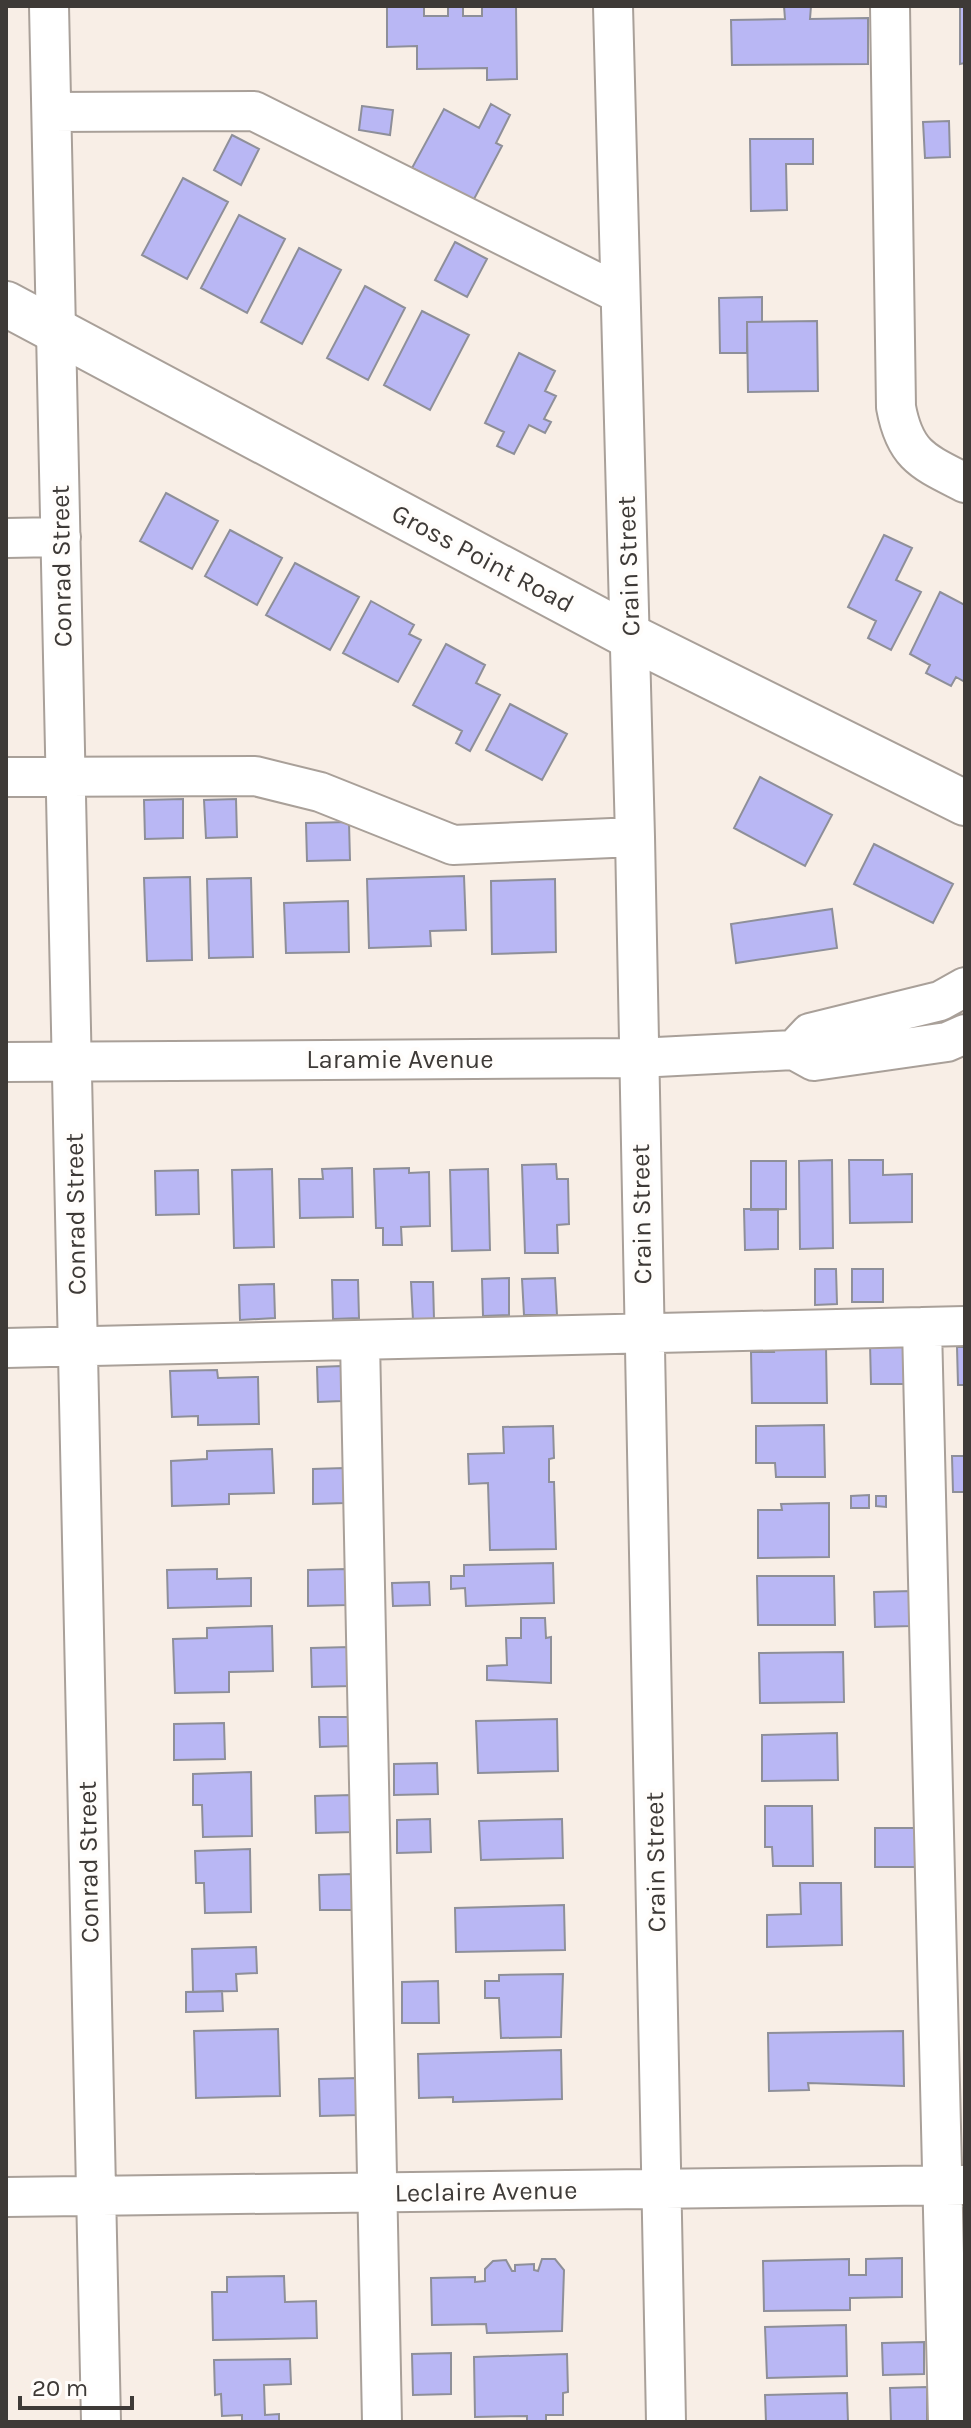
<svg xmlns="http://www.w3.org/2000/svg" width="971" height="2428" font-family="Karla,sans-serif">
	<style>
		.building { fill: #b9b7f4; stroke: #8e8f99; stroke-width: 2 }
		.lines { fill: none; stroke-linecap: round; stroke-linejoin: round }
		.minor-casing { stroke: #a9a099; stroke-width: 42 }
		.major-casing { stroke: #a9a099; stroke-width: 48 }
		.minor { stroke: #fff; stroke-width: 38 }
		.major { stroke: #fff; stroke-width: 44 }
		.labels { text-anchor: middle; stroke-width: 8; stroke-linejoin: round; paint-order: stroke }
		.street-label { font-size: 26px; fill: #3e3a37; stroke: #fffdfb }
	</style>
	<rect width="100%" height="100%" fill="#f8eee6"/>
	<path class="building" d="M516 6 517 79 487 80V68L417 69V46L387 47V7H424V16H448V7H463V16H482V7Z
		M784 6H811L810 19 868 18V64L732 65 731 20 785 19Z
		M960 7H965V63L960 64Z
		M491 104 510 115 496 143 502 146 473 201 412 168 444 109 479 128Z
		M362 106 393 110 390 135 359 130Z
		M949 121 950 157 925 158 923 122Z
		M232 135 259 149 241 185 214 170Z
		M750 139H813V164H786L787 210 751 211Z
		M183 178 228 202 187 279 142 255Z
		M239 215 285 239 247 313 201 288Z
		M455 242 487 259 467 297 435 280Z
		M299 248 341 270 302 344 261 322Z
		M365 286 405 308 368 380 327 358Z
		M762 297V322H747V353H720L719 298Z
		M422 311 469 335 430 410 384 385Z
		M817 321 818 391 748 392 747 322Z
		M519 353 555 371 545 391 556 396 544 419 551 422 545 433 529 425 514 454 497 446 504 432 485 423Z
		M166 493 218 521 192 569 140 541Z
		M230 530 282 558 257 605 205 576Z
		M884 535 912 548 896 580 921 592 891 650 868 638 876 621 848 607Z
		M295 563 359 597 330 650 266 615Z
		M940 592 965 605V682L956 677 951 686 926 673 930 665 910 654Z
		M371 601 414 625 409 634 421 640 398 682 343 653Z
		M446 644 485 665 476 683 500 695 470 751 456 743 462 731 413 705Z
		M510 704 567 734 542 780 486 750Z
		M760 777 832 815 805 866 734 828Z
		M183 799V838L145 839 144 800Z
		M236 799 237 837 206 838 204 800Z
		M349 822 350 860 307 861 306 823Z
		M874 844 953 884 933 923 854 884Z
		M464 876 466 930 430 931 431 946 369 948 367 879Z
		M190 877 192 960 147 961 144 878Z
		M251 878 253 957 209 958 207 879Z
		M555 879 556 952 492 954 491 881Z
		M348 901 349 952 286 953 284 903Z
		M832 909 837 948 736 963 731 924Z
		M832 1160 833 1248 800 1249 799 1161Z
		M849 1160H883V1175L912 1174V1222L850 1223Z
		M751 1161H786V1209L751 1210Z
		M556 1164 557 1179H568L569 1224 557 1225 558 1253H525L522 1165Z
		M352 1168 353 1217 300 1218 299 1179H323L322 1169Z
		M409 1168V1173L429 1172 430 1226 401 1227 402 1245H383V1228H376L374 1169Z
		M272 1169 274 1247 234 1248 232 1170Z
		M488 1169 490 1250 452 1251 450 1170Z
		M198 1170 199 1214 156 1215 155 1171Z
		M744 1209H778V1249L745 1250Z
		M815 1269H836L837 1304 815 1305Z
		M852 1269H883V1302H852Z
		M509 1278V1315L483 1316 482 1279Z
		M555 1278 557 1315H524L522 1279Z
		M332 1280H358L359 1318 333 1319Z
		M411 1282H433L434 1319 413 1320Z
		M274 1284 275 1318 240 1320 239 1285Z
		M904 1343 905 1384H871L870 1344Z
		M826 1346 827 1403H752L751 1352H774L773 1347Z
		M957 1347H965V1385H958Z
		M341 1366 342 1401 318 1402 317 1367Z
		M217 1370 218 1378 258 1377 259 1424 198 1425V1416L172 1417 170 1371Z
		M824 1425 825 1477H776L775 1463H756V1426Z
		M553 1426 554 1458 549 1459V1482H554L556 1549 490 1550 488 1483 469 1484 468 1454 504 1453 503 1427Z
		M272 1449 274 1493 229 1494V1504L172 1506 171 1461 207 1459V1451Z
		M952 1456H965V1492H953Z
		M344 1468 345 1503 313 1504V1469Z
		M869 1495V1508H851V1496Z
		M876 1496H886V1507L876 1506Z
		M829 1503V1557L758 1558V1510H782L781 1504Z
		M553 1563 554 1603 466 1606 465 1588 451 1589V1576H464V1565Z
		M217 1569V1579L251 1578V1606L168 1608 167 1570Z
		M346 1569 347 1605 308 1606V1570Z
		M757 1576H834L835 1625H758Z
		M429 1582 430 1605 393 1606 392 1583Z
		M911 1591V1626L875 1627 874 1592Z
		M521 1618H545L546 1638 551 1637V1683L487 1680V1666L507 1665 506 1638H521Z
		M272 1626 273 1671 229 1672V1692L175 1693 173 1639 207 1638V1628Z
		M350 1647V1686L312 1687 311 1648Z
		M843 1652 844 1702 760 1703 759 1653Z
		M319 1717H352V1746L320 1747Z
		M557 1719 558 1771 478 1773 476 1721Z
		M224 1723 225 1759 174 1760V1724Z
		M837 1733 838 1780 762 1781V1735Z
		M437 1763 438 1794 394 1795V1764Z
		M251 1772 252 1836 203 1837 202 1805H193V1774Z
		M352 1795 353 1832 316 1833 315 1796Z
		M765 1806H812L813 1866H773L772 1847H765Z
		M430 1819 431 1852 397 1853V1820Z
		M562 1819 563 1858 481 1860 479 1821Z
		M875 1828H916L917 1867H875Z
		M250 1849 251 1912 205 1913 204 1883H196L195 1851Z
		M353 1874 354 1910H320L319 1875Z
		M800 1883H841L842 1945 767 1947V1915L801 1914Z
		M564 1905 565 1950 456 1952 455 1908Z
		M256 1947 257 1973 236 1974 237 1991 193 1992 192 1949Z
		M563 1974 561 2037 501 2038 499 1998H485V1981H499V1975Z
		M438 1981 439 2023H402V1982Z
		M222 1991 223 2011 186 2012V1992Z
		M278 2029 280 2096 196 2098 194 2031Z
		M903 2031 904 2086 808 2083 809 2090 769 2091 768 2033Z
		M561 2050 562 2099 453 2102V2097L419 2098 418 2054Z
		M358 2078V2115L320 2116 319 2079Z
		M902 2258V2297L850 2298V2310L764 2311 763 2261 849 2259V2275H866V2259Z
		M542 2259H555L564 2270 562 2331 487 2333 486 2324 432 2325 431 2278 475 2277V2282L485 2281V2269L493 2261 506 2260 512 2271H515V2265L534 2264V2270L538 2271Z
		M284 2276 285 2302 316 2301 317 2338 213 2340 212 2292H227V2277Z
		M846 2325 847 2376 767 2378 765 2327Z
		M924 2342V2374L883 2375 882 2343Z
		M451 2353V2394L413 2395 412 2354Z
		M567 2354 568 2392 563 2393V2415H546V2422H527V2416L475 2417 474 2357Z
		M290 2359 291 2384 264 2385 265 2415 279 2414V2422H242V2415L222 2416 221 2394 215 2395 214 2360Z
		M927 2387V2422H891L890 2388Z
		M847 2393 848 2422H766L765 2395Z"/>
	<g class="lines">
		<defs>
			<path id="minor" d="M49 6 101 2422
				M613 6 635 837 666 2422
				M890 6 896 407C905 456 924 462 965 483
				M52 112 254 111 620 294
				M6 538 61 537
				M6 777 255 776 320 792 453 845 635 837
				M794 1050 810 1033 940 1001 965 987
				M6 1062 638 1058 794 1050 814 1061 947 1042 965 1034
				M922 1327 948 2422
				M360 1341 382 2422
				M6 1348 965 1326
				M6 2197 965 2185"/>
			<path id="major" d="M6 304 629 636 965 803"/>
		</defs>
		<use href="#minor" class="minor-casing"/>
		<use href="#major" class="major-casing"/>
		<use href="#minor" class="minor"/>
		<use href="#major" class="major"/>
	</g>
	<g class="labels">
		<g class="street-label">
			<text transform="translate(483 558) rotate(28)" y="9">Gross Point Road</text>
			<text transform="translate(61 566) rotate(-91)" y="9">Conrad Street</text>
			<text transform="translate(628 566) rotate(-92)" y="9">Crain Street</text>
			<text x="400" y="1068">Laramie Avenue</text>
			<text transform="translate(75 1214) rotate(-91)" y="9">Conrad Street</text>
			<text transform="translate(641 1214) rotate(-91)" y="9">Crain Street</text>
			<text transform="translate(88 1862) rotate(-91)" y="9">Conrad Street</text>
			<text transform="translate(655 1862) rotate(-91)" y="9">Crain Street</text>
			<text transform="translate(486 2191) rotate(-1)" y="9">Leclaire Avenue</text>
		</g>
	</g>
	<rect width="971" height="2428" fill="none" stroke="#3e3a37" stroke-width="16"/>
	<path d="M20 2396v12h112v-12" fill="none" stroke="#3e3a37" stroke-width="4"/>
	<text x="32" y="2396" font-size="24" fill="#3e3a37" stroke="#fffdfb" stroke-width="6" paint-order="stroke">20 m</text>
</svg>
